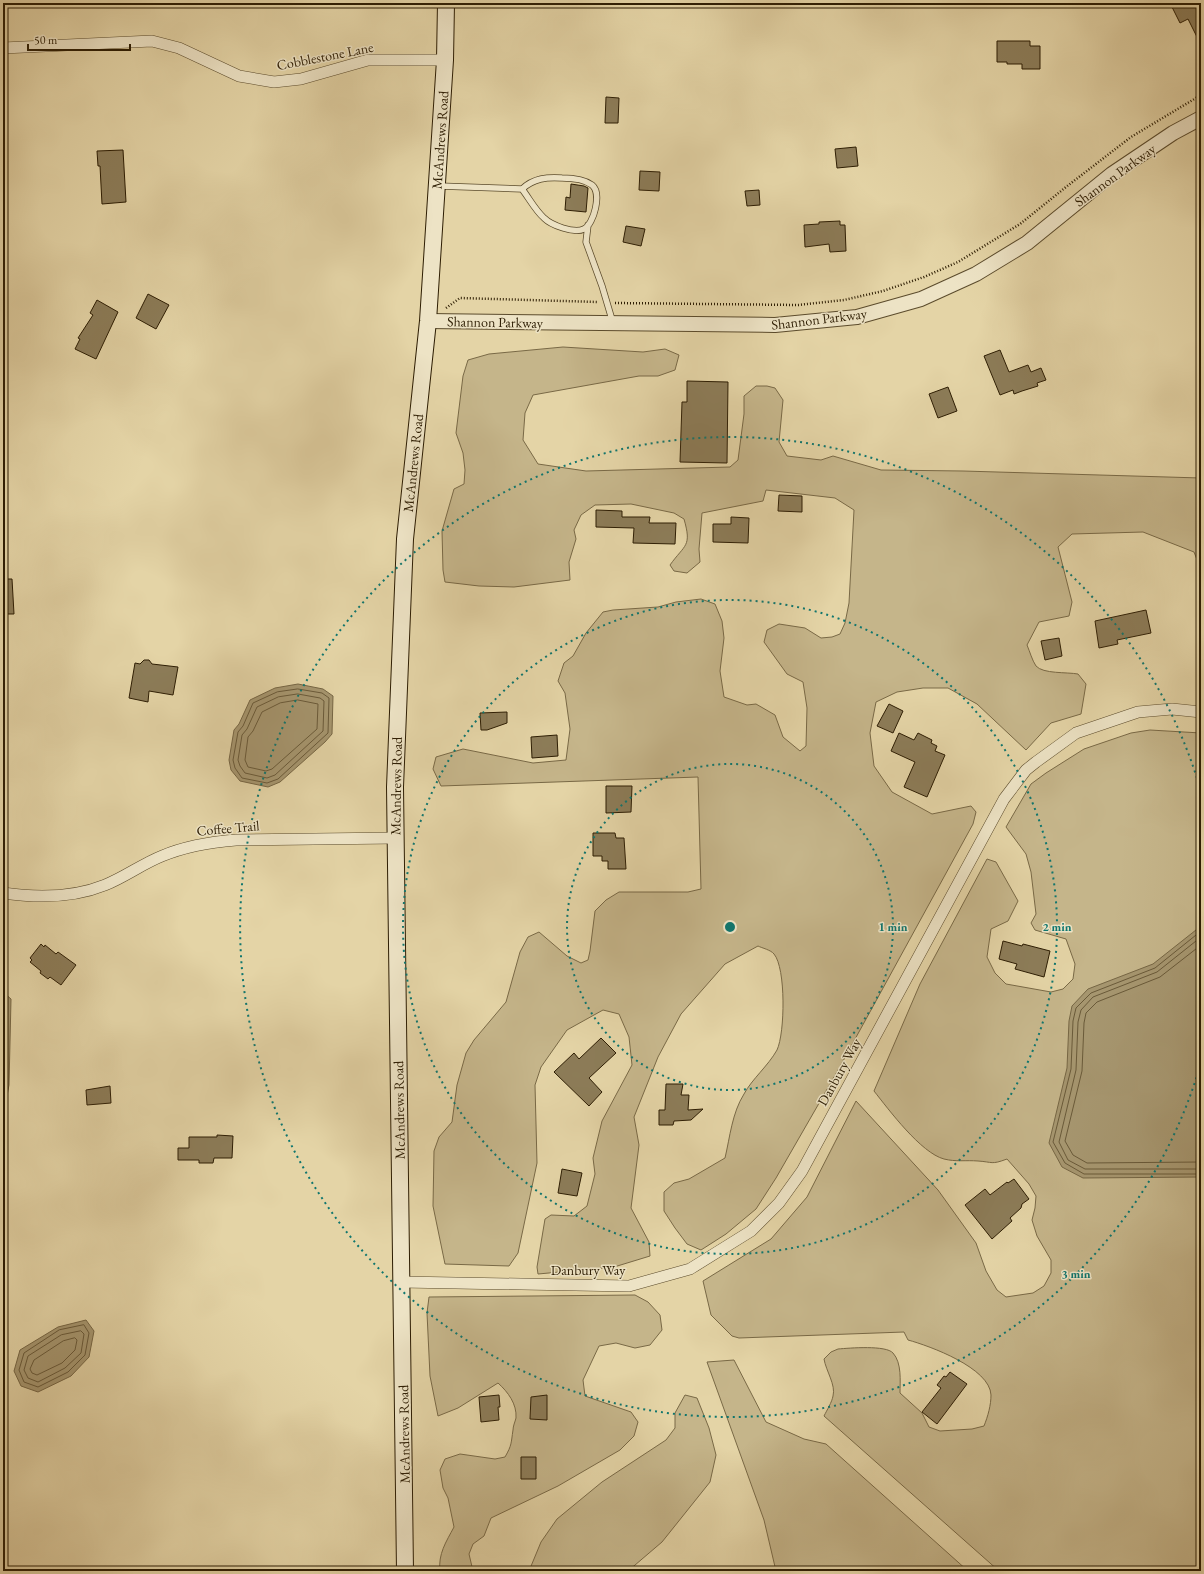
<svg xmlns="http://www.w3.org/2000/svg" width="1204" height="1574" font-family="'EB Garamond',serif">
	<style>
		.green { fill: #c5b58a; stroke: #796946 }
		.water { fill: #a6966f; stroke: #766644 }
		.lines { fill: none; stroke-linecap: round; stroke-linejoin: round }
		.shore { stroke: #6a5a39; stroke-width: 1 }
		.building { fill: #8c7c58; stroke: #2d1d03 }
		.service-casing { stroke: #5b4b2c; stroke-width: 7 }
		.minor-casing { stroke: #5b4b2c; stroke-width: 12 }
		.tertiary-casing { stroke: #5b4b2c; stroke-width: 16 }
		.secondary-casing { stroke: #2d1d03; stroke-width: 18 }
		.path { stroke: #2d1d03; stroke-width: 2.5; stroke-dasharray: 1 2; stroke-linecap: butt }
		.service { stroke: #ede3c5; stroke-width: 5.5 }
		.minor { stroke: #ede3c5; stroke-width: 11 }
		.tertiary { stroke: #ede3c5; stroke-width: 14 }
		.secondary { stroke: #ede3c5; stroke-width: 16 }
		.ring { fill: none; stroke: #0f766e; stroke-width: 2; stroke-dasharray: 2 4 }
		.labels { text-anchor: middle; stroke-width: 3; stroke-linejoin: round; paint-order: stroke }
		.street-label { font-size: 14px; fill: #2d1d03; stroke: #ede3c5 }
		.centre { fill: #0f766e; stroke: #ede3c5; stroke-width: 2 }
		.ring-label { font-size: 12px; text-anchor: middle; font-weight: bold; fill: #0f766e; stroke: #ede3c5; stroke-width: 3; stroke-linejoin: round; paint-order: stroke }
	</style>
	<rect width="100%" height="100%" fill="#e4d4a6"/>
	<filter id="stains"><feTurbulence type="fractalNoise" baseFrequency=".005" numOctaves="4"/><feColorMatrix values="0 0 0 0 .2 0 0 0 0 .09 0 0 0 0 .02 0 0 0 .5 -.17"/></filter>
	<radialGradient id="worn" r=".72"><stop offset=".6" stop-color="#630" stop-opacity="0"/><stop offset="1" stop-color="#630" stop-opacity=".3"/></radialGradient>
	<path class="green" d="M563 347 643 352 665 349 679 355 675 370 658 376H639L533 395 525 413 523 440 538 464 586 471 730 467 738 460 744 414V396L756 386H767L775 388 783 400 779 442 787 456 821 460 833 456 881 470 963 471 1201 478V570L1194 552 1143 532 1072 534 1058 547 1072 602 1069 616 1039 622 1027 645C1030 652 1032 660 1036 666 1043 674 1067 672 1078 674L1086 684 1081 714 1051 723 1026 750 977 704 948 688H923L897 692 876 702 870 733 874 766 892 792 932 814 971 806 976 812 973 824 837 1072 776 1178 756 1209 726 1234 701 1250 687 1244 675 1228 664 1211V1192L674 1183 689 1179 725 1158C730 1137 732 1113 744 1094 752 1079 768 1066 777 1050 785 1033 786 968 774 954 771 950 762 948 758 946L725 964 681 1014 658 1057 634 1117 639 1145 631 1208 649 1242 650 1256 614 1267 538 1274 537 1267 545 1219 551 1215 574 1216 587 1206 595 1174 593 1158 602 1121 632 1065 629 1037 619 1014 603 1010 567 1030 541 1067 535 1085 537 1163 518 1253 509 1266 445 1264 433 1206 434 1151 439 1137 452 1122 457 1085 466 1053 474 1040 506 1002 520 952 528 937 539 932 567 956 581 963 588 960 590 951 595 911 606 900 619 892H688L701 889 698 777 441 786 433 769 436 757 463 749 533 763 566 760 570 729 565 693 558 681 564 663 573 656 586 633 603 612 613 610 658 607 676 602 701 599 715 604 722 621 724 638 720 671 724 697 747 705 756 704 775 715 783 737 800 751 806 746 807 708 803 682 787 674 764 642 767 630 779 624 805 628 821 638 832 637 840 634 845 623 849 603 854 510 835 498 766 490 763 501 702 513 699 549 700 562 687 573 674 571 670 565C685 544 692 547 684 519L674 513 631 504 595 505 581 515 574 530 576 539 569 562 570 580 514 587 479 586 445 582 443 570 442 531 454 489 464 484 465 470 463 453 456 433 463 376 468 360 489 354Z
		M1150 730 1201 733V1571H999L824 1416C827 1410 832 1402 833 1396 836 1385 826 1371 824 1359L831 1352 838 1349C850 1348 886 1345 893 1353 902 1363 900 1381 900 1393L922 1413 929 1427 940 1431 972 1429 984 1426C988 1416 991 1405 991 1395 990 1368 930 1346 908 1340L904 1332 739 1338 732 1336 711 1315 703 1281 771 1239 807 1197 856 1101 938 1190 976 1243 986 1271 997 1290 1006 1297 1033 1293 1044 1286 1051 1273V1260L1037 1236 1032 1220 1035 1208 1036 1196 1029 1184 1007 1159C991 1165 993 1162 978 1161 966 1160 956 1162 944 1159 921 1153 889 1110 874 1091L920 984 987 859 996 862 1018 901 1008 921 991 929 987 957 995 973 1006 984 1051 992 1063 989 1073 979 1075 964 1066 939 1035 930 1031 923 1036 914 1031 872 1026 854 1006 827 1031 784 1046 773 1084 749 1131 733Z
		M635 1295 648 1302 660 1315 662 1330 650 1345 635 1348 616 1343 599 1346 583 1380 585 1396 631 1412 638 1422 634 1436 620 1450 558 1486 491 1518 484 1536 473 1544 469 1554 473 1571H440C438 1554 446 1542 454 1527L448 1498 443 1488 440 1470 445 1459 460 1454 495 1459 505 1457C512 1445 511 1443 513 1430 513 1426 515 1422 516 1418 517 1404 508 1392 498 1383L458 1408 438 1416 430 1376 427 1313 429 1297Z
		M734 1360 766 1422 804 1439 826 1444 968 1571H776L764 1520 707 1362Z
		M685 1395 697 1398 709 1428 716 1455 710 1482 662 1542 628 1571H529L541 1542 557 1519 602 1482 666 1440 675 1428V1413Z"/>
	<path class="water" d="M298 684 323 689 333 696 332 734 325 742 280 782 268 787 240 781 231 770 229 760 234 730 239 724 250 700 275 688Z
		M1201 926V1177L1083 1178 1062 1167 1049 1143 1067 1068 1069 1021 1072 1006 1088 989 1153 964Z
		M3 992 11 999 9 1085 3 1117Z
		M86 1320 94 1331 89 1357 71 1376 38 1392 21 1386 14 1371 20 1350 58 1327Z"/>
	<g class="lines">
		<path class="shore" d="M298 689 322 693 329 698 328 733 278 779 267 783 242 778 235 768 233 760 238 732 243 726 253 703 277 692Z
			M298 694 320 698 324 701 323 731 275 775 267 778 245 773 240 766 238 760 242 735 247 729 257 707 278 697Z
			M298 700 318 704 317 729 272 769 266 771 248 767 245 760 248 737 253 731 262 712 280 703Z
			M1201 931 1155 968 1091 993 1076 1008 1073 1021 1071 1069 1053 1142 1065 1163 1084 1174H1201
			M1201 937 1157 972 1093 997 1081 1010 1078 1022 1076 1070 1059 1142 1068 1160 1085 1169H1201
			M1201 945 1160 977 1097 1002 1086 1013 1084 1023 1082 1071 1065 1141 1073 1155 1087 1163 1201 1162
			M3 998 7 1002 5 1084 3 1095
			M84 1325 89 1333 85 1355 68 1372 38 1387 24 1382 19 1370 24 1353 59 1330Z
			M81 1331 84 1334 81 1353 65 1368 38 1382 28 1378 24 1370 28 1356 61 1335Z
			M75 1338 77 1340 75 1350 62 1363 37 1375 32 1373 30 1369 34 1360 63 1341Z"/>
	</g>
	<path class="building" d="M1170 3H1201V45L1188 19 1180 23Z
		M997 41H1030V46H1040V69H1022V64H1007V62H997Z
		M606 97 619 98 618 123H605Z
		M856 147 858 166 837 168 835 149Z
		M123 150 126 202 102 204 100 166H98L97 151Z
		M640 171 660 172 659 191 639 190Z
		M571 184 584 186 588 188 586 212 565 210 566 197 570 198Z
		M759 190 760 205 747 206 745 191Z
		M840 221V225H845L846 251 830 252 829 244 805 247 804 225 819 224V222Z
		M626 226 645 229 641 246 623 242Z
		M148 294 169 305 156 329 136 318Z
		M97 300 118 312 96 359 75 349 80 339 78 338 93 315 90 313Z
		M1000 350 1009 372 1028 365 1031 372 1041 368 1046 380 1037 383 1038 386 1022 391 1014 394 1013 390 1000 395 984 356Z
		M687 381 728 382 727 463 680 462 682 402H687Z
		M948 387 957 411 938 418 929 394Z
		M779 495 802 496V512L778 511Z
		M596 510 622 511V517H650L649 523H676L675 544 633 543 634 528 596 527Z
		M731 517 749 518 748 543 713 542V524H731Z
		M3 579H12L14 614H3Z
		M1146 610 1151 633 1117 640 1118 644 1099 648 1095 621Z
		M1059 638 1062 656 1045 660 1041 641Z
		M144 660H149L152 664 178 667 173 695 149 691 148 702 129 698 135 663 140 664Z
		M889 704 903 711 893 733 877 726Z
		M507 712V723L487 730H481L480 713Z
		M899 733 914 740 918 733 932 740 931 743 937 746 935 751 945 755 927 797 904 787 915 762 891 751Z
		M557 735 558 756 532 758 531 737Z
		M606 786H632L631 812 606 813Z
		M593 833H615L616 838H624L626 869H608V861H602V856H593Z
		M1003 941 1022 946 1023 944 1050 951 1044 977 1015 969 1017 964 999 959Z
		M41 944 44 947 45 945 56 954 58 952 76 965 61 985 50 977 48 979 40 973 41 971 30 962 32 960 30 958Z
		M601 1038 616 1053 589 1078 602 1092 589 1106 554 1072 574 1053 579 1059Z
		M666 1084H683L681 1095H689L688 1110 703 1109 691 1120 674 1121 673 1125H659V1110H665Z
		M110 1086 111 1103 87 1105 86 1090Z
		M217 1135 233 1136 232 1158H214L213 1163H199V1160H178V1148H189V1137H217Z
		M562 1169 582 1173 577 1196 558 1193Z
		M1014 1179 1029 1199 1022 1204 1021 1208 1010 1218 1012 1221 992 1239 965 1205 985 1189 990 1195 1007 1182 1008 1183Z
		M950 1372 967 1384 937 1424 922 1412 941 1388 937 1385 944 1376 946 1377Z
		M499 1395 500 1407H498L499 1420 481 1422 479 1397Z
		M547 1395V1420L530 1419 531 1397Z
		M521 1457H536V1479H521Z"/>
	<g class="lines">
		<defs>
			<path id="service" d="M439 186 522 189C529 198 535 210 544 218 551 225 574 234 584 229 594 224 602 193 592 185 584 179 571 178 562 178 547 177 534 178 522 189
				M588 225 586 242 602 286 613 323"/>
			<path id="minor" d="M3 48 152 41 179 48 239 76 274 82 301 79 368 60H445
				M3 893C37 898 73 898 105 885 125 877 142 864 162 856 186 846 210 842 236 840L395 838
				M402 1282 629 1286 690 1269 751 1231 779 1203 802 1171 1004 799 1026 770 1036 762 1076 733 1138 712 1172 709 1201 712"/>
			<path id="tertiary" d="M428 321 775 325 857 317 921 299 976 274 1027 243 1112 174 1173 133 1201 118"/>
			<path id="secondary" d="M405 1571 395 787 405 539 428 321 445 60 446 3"/>
		</defs>
		<use href="#service" class="service-casing"/>
		<use href="#minor" class="minor-casing"/>
		<use href="#tertiary" class="tertiary-casing"/>
		<use href="#secondary" class="secondary-casing"/>
		<path class="path" d="M615 303 798 305 844 300 883 291 924 277 958 262 1020 224 1066 187 1131 137 1201 95
			M446 308 460 298 598 302"/>
		<use href="#service" class="service"/>
		<use href="#minor" class="minor"/>
		<use href="#tertiary" class="tertiary"/>
		<use href="#secondary" class="secondary"/>
	</g>
	<g class="ring">
		<circle cx="730" cy="927" r="163"/>
		<circle cx="730" cy="927" r="327"/>
		<path d="M1200 1066A490 490 0 1 1 1200 788"/>
	</g>
	<g class="labels">
		<g class="street-label">
			<text transform="translate(325 56) rotate(-11)" y="5">Cobblestone Lane</text>
			<text transform="translate(440 140) rotate(-86)" y="5">McAndrews Road</text>
			<text transform="translate(1115 175) rotate(-36)" y="5">Shannon Parkway</text>
			<text transform="translate(819 319) rotate(-7)" y="5">Shannon Parkway</text>
			<text transform="translate(495 322) rotate(1)" y="5">Shannon Parkway</text>
			<text transform="translate(413 463) rotate(-84)" y="5">McAndrews Road</text>
			<text transform="translate(396 786) rotate(-89)" y="5">McAndrews Road</text>
			<text transform="translate(228 828) rotate(-5)" y="5">Coffee Trail</text>
			<text transform="translate(839 1072) rotate(-61)" y="5">Danbury Way</text>
			<text transform="translate(399 1110) rotate(-91)" y="5">McAndrews Road</text>
			<text x="588" y="1275">Danbury Way</text>
			<text transform="translate(404 1434) rotate(-91)" y="5">McAndrews Road</text>
		</g>
	</g>
	<circle cx="730" cy="927" r="6" class="centre"/>
	<g class="ring-label">
		<text x="893" y="931">1 min</text>
		<text x="1057" y="931">2 min</text>
		<text x="1076" y="1278">3 min</text>
	</g>
	<rect width="1204" height="1574" fill="none" stroke="#e4d4a6" stroke-width="16"/>
	<rect x="4" y="4" width="1196" height="1566" fill="none" stroke="#2d1d03" stroke-width="2"/>
	<rect x="8" y="8" width="1188" height="1558" fill="none" stroke="#2d1d03"/>
	<path d="M28 44v6h102v-6" fill="none" stroke="#2d1d03" stroke-width="2"/>
	<text x="34" y="44" font-size="12" fill="#2d1d03" stroke="#ede3c5" stroke-width="3" paint-order="stroke">50 m</text>
	<rect width="100%" height="100%" filter="url(#stains)"/>
	<rect width="100%" height="100%" fill="url(#worn)"/>
</svg>
